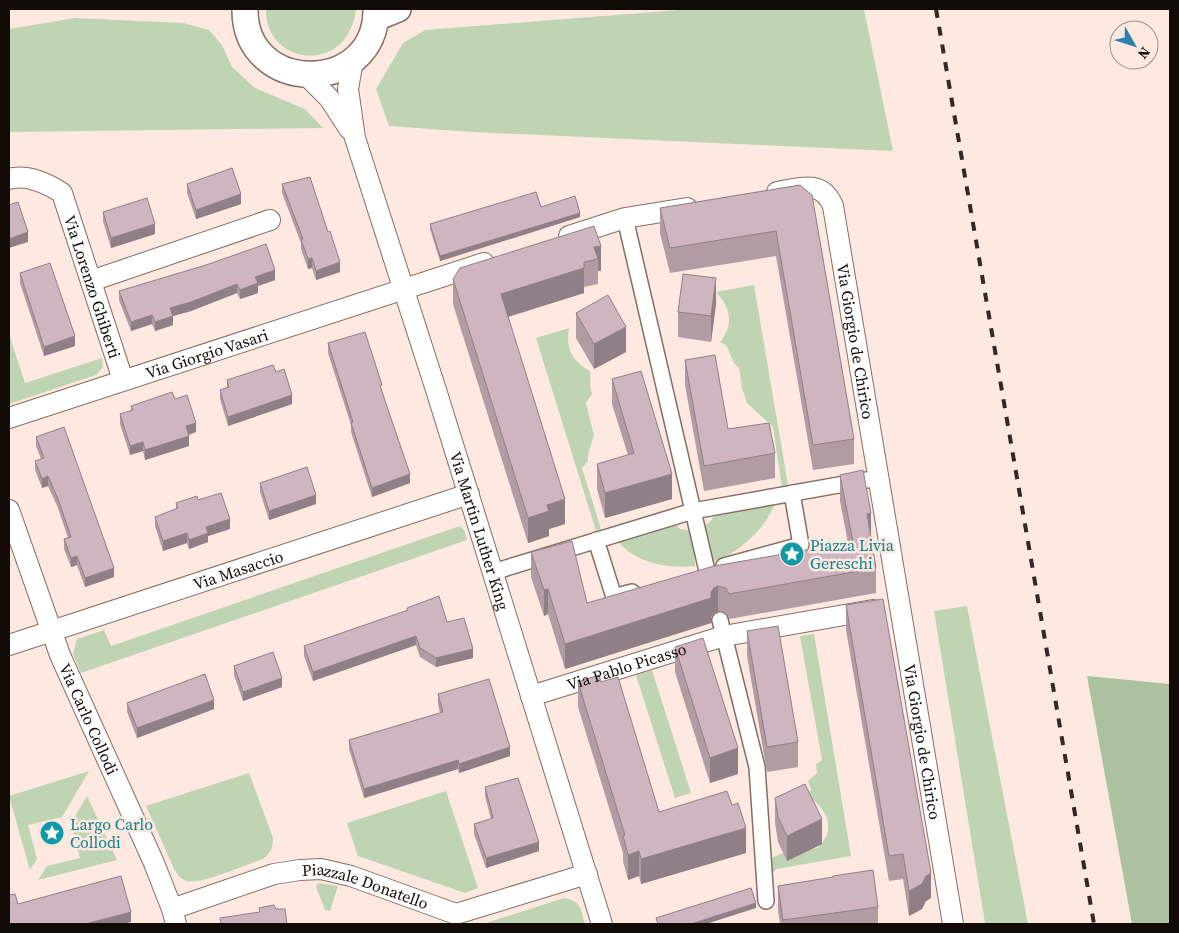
<svg xmlns="http://www.w3.org/2000/svg" width="1179" height="933" font-family="'Source Serif 4',serif">
	<style>
		.green { fill: #bfd4b2 }
		.forest { fill: #acc19f }
		.lines { fill: none; stroke-linecap: round; stroke-linejoin: round }
		.pedestrian-casing { stroke: #856e64; stroke-width: 18 }
		.minor-casing { stroke: #856e64; stroke-width: 22 }
		.tertiary-casing { stroke: #856e64; stroke-width: 28 }
		.pedestrian { stroke: #fff; stroke-width: 15 }
		.minor { stroke: #fff; stroke-width: 20 }
		.tertiary { stroke: #fff; stroke-width: 25 }
		.rail { stroke: #322824; stroke-width: 4; stroke-dasharray: 9 9; stroke-linecap: butt }
		.wall { fill: #b19ca4 }
		.shaded-wall { fill: #907f86 }
		.building { fill: #ceb5bf; stroke: #907f86 }
		.labels { text-anchor: middle; stroke-width: 5; stroke-linejoin: round; paint-order: stroke }
		.street-label { font-size: 16px; fill: #120a07; stroke: #fde9e0 }
		.culture-label { font-size: 16px; fill: #0d838f; stroke: #fde9e0; text-anchor: start }
	</style>
	<rect width="100%" height="100%" fill="#fde9e0"/>
	<path class="green" d="M266 9H356C348 77 264 65 266 9Z
		M692 9H864L893 151 472 132 389 126 376 89 403 43 425 30Z
		M75 18 183 23 209 30 222 45 232 67 255 88 305 109 323 128 9 132V29Z
		M754 285 788 485 782 487 773 427 747 403 742 388 739 368 734 363 726 345 720 342C734 325 731 308 716 292Z
		M569 328C566 349 571 360 590 371 591 379 589 386 592 394L586 403 594 435 588 454V461L582 468 601 529 596 531 536 338Z
		M9 334 25 383 102 358 103 367 96 375 9 404Z
		M776 501C764 531 743 549 714 562L700 530C709 524 714 519 716 509Z
		M672 521 680 529 693 531 695 566C667 569 634 563 616 539Z
		M460 526 464 530 467 540 81 673 73 654 77 639 104 630 111 646Z
		M967 606 1028 924H985L984 917 934 611Z
		M814 634 851 856 776 869 770 877 768 860 782 853 786 855C792 853 798 850 805 849 808 848 814 849 817 848 821 845 825 839 827 835 832 818 821 804 807 796L811 790 808 781 817 773 816 764 822 760 800 636Z
		M652 670 691 793 675 798 636 675Z
		M89 771 62 817 28 825 37 859 30 870 9 796Z
		M249 773 273 838C273 847 271 853 263 859 248 864 200 885 187 881 182 880 178 875 175 871L146 806Z
		M446 791 478 888 465 893 358 856 347 823Z
		M87 796 117 860 38 880 47 866 80 858 71 823Z
		M318 883 338 886 330 911 325 910 316 887Z
		M564 898C581 901 581 909 585 924H483Z"/>
	<path class="forest" d="M1087 676 1170 684V924H1132Z"/>
	<g class="lines">
		<defs>
			<path id="pedestrian" d="M625 218 707 571
				M596 540 614 597 632 592
				M724 566 801 545 792 493
				M493 572 693 511 878 478
				M720 620 757 767 766 901"/>
			<g id="minor">
				<path id="s1" d="M353 60 348 89 355 138 437 393 602 924"/>
				<path d="M306 75 329 98 350 130"/>
				<path id="s2" d="M9 179C26 174 47 183 62 193L123 380"/>
				<path id="s3" d="M777 192C800 188 822 179 833 206L953 924"/>
				<path d="M569 236 625 218 687 208"/>
				<path d="M91 281 270 220"/>
				<path id="s4" d="M9 418 484 263"/>
				<path id="s5" d="M9 510 60 655 154 863 172 909 176 924"/>
				<path id="s6" d="M9 645 469 494"/>
				<path id="s7" d="M531 696 724 636 873 610"/>
				<path id="s8" d="M172 909 274 874 300 870 321 869 351 876 456 914 587 874"/>
			</g>
			<path id="tertiary" d="M245 9C244 96 377 96 376 9
				M376 18 398 9"/>
		</defs>
		<use href="#pedestrian" class="pedestrian-casing"/>
		<use href="#minor" class="minor-casing"/>
		<use href="#tertiary" class="tertiary-casing"/>
		<use href="#pedestrian" class="pedestrian"/>
		<use href="#minor" class="minor"/>
		<use href="#tertiary" class="tertiary"/>
		<path class="rail" d="M936 9 1094 924"/>
	</g>
	<path class="wall" d="M187 184 241 204 196 219 187 193Z
		M282 184 340 272 316 280 312 268 308 269 301 249V243L282 193Z
		M800 185 854 439V464L813 470 776 256 670 273 660 233V208Z
		M541 207 580 217 440 261 430 229V224Z
		M103 212 155 234 111 248 103 221Z
		M594 226 601 271H598V284L584 287V293L508 317 565 524 549 529V536L528 543 453 304V279Z
		M20 273 75 346 44 356 20 283Z
		M275 280 258 286V293L240 299 237 293 191 311 173 316V325L155 331 152 324 131 331 119 300V291Z
		M716 304 711 342 678 337V312Z
		M576 313 626 352 594 369 576 338Z
		M328 343 382 390 410 483 372 497 351 432V425L328 353Z
		M685 360 728 429 775 453V478L704 491 685 385Z
		M276 372 292 404 228 426 220 399V390L227 387V380Z
		M612 379 672 499 605 518 597 489V464L628 455 612 404Z
		M175 399 196 432 189 435V446L145 460 143 451 130 455 120 424V414L131 411V406Z
		M36 437 114 577 85 587 77 565 71 567 64 549V539L68 538 58 508 48 486 42 488 35 470V461L41 459 36 446Z
		M840 475 871 538 876 568V593L729 619 726 613 718 611 714 613 711 617V623L565 669 548 614 544 616 531 577V552L587 603 848 543 840 501Z
		M260 483 316 504 269 520 260 492Z
		M198 500 230 529 208 536V542L189 549 187 543 163 551 155 526V517L176 509V503Z
		M846 605 931 898 926 901 922 909 909 916 903 879 889 881 846 630Z
		M407 608 447 622 473 658 436 667 420 657 416 645 313 681 304 656V646L407 611Z
		M747 631 798 742V767L767 772 747 656Z
		M675 647 738 774 710 783 675 672Z
		M234 666 282 687 243 701 234 675Z
		M578 682H601L659 812 746 853 641 884 639 876 628 880 623 861V853L578 707Z
		M438 694 510 756 459 773 458 769 364 798 349 749V740L440 713 438 704Z
		M127 703 214 709 137 738 127 712Z
		M485 787 539 851 486 868 474 834V824L491 819 485 796Z
		M775 798 822 844 787 861 778 842 775 823Z
		M833 877 878 907V924H780L778 911V886Z"/>
	<path class="shaded-wall" d="M241 194V204L196 219V210Z
		M580 213V217L440 261V256Z
		M155 224V234L111 248V238Z
		M28 232V242L9 248V239Z
		M601 246V271H598V259L594 247Z
		M312 258V268L308 269V259Z
		M340 262V272L316 280V271Z
		M584 268V293L501 319V294Z
		M275 270V280L258 286V293L240 299V290L255 277Z
		M716 278V304L711 342V316Z
		M237 284V293L191 311 173 316V325L155 331V322L170 308Z
		M152 315V324L131 331V322Z
		M626 327V352L594 369V344Z
		M75 336V346L44 356V347Z
		M292 395V404L228 426V417Z
		M196 423V432L186 435V426Z
		M189 436V446L145 460V450Z
		M143 442V451L130 455V446Z
		M410 474V483L372 497V488Z
		M672 474V499L605 518V493Z
		M48 476V486L42 488V479Z
		M316 495V504L269 520V511Z
		M565 499V524L549 529V536L528 543V518L547 505Z
		M871 513V538L867 514Z
		M230 519V529L208 536V542L189 549V540L206 527Z
		M187 533V543L163 551V541Z
		M77 556V565L71 567V558Z
		M114 568V577L85 587V578Z
		M718 586V611L714 613 711 617V592L714 588Z
		M548 589V614L544 616V590Z
		M711 598V623L565 669V644Z
		M416 636V645L313 681V672Z
		M473 649V658L436 667V658Z
		M282 678V687L243 701V692Z
		M214 700V709L137 738V728Z
		M510 747V756L459 773V764Z
		M738 748V774L710 783V758Z
		M458 760V769L364 798V789Z
		M822 819V844L787 861V836Z
		M746 828V853L641 884V859Z
		M539 842V851L486 868V858Z
		M639 851V876L628 880V855Z
		M931 873V898L926 901 922 909 909 916V891L926 876Z
		M756 903V908L706 924H691Z
		M131 912V922L124 924H85Z"/>
	<path class="building" d="M232 168 241 194 196 210 187 184Z
		M310 177 328 232 330 231 340 262 316 271 312 258 308 259 301 239H303L282 184Z
		M800 185 812 195 854 439 813 445 776 231 670 248 660 208Z
		M536 192 541 207 575 196 580 213 440 256 430 224Z
		M147 198 155 224 111 238 103 212Z
		M18 202 28 232 9 239V205Z
		M594 226 601 246 594 247 598 259 584 262V268L501 294 565 499 547 505 549 511 528 518 453 279 460 268Z
		M266 244 275 270 255 277 258 283 240 290 237 284 191 302 170 308 173 316 155 322 152 315 131 322 119 291 206 265Z
		M50 263 75 336 44 347 20 273Z
		M683 274 716 278 711 316 678 312Z
		M608 295 626 327 594 344 576 313Z
		M365 332 382 385 380 386 410 474 372 488 351 423 353 422 328 343Z
		M715 355 728 429 769 423 775 453 704 466 685 360Z
		M273 365 276 372 284 369 292 395 228 417 220 390 229 387 227 380Z
		M641 371 672 474 605 493 597 464 634 453 612 379Z
		M172 392 175 399 187 395 196 423 186 426 189 436 145 450 143 442 130 446 120 414 133 410 131 406Z
		M64 427 114 568 85 578 77 556 71 558 64 539 71 537 58 499 48 476 42 479 35 461 44 458 36 437Z
		M307 467 316 495 269 511 260 483Z
		M863 470 871 513 867 514 876 568 729 594 726 588 718 586 714 588 711 592V598L565 644 548 589 544 590 531 552 572 541 587 603 714 566 853 542 840 475Z
		M221 493 230 519 206 527 208 533 189 540 187 533 163 541 155 517 178 508 176 503 197 496 198 500Z
		M439 596 447 622 464 618 473 649 436 658 420 648 416 636 313 672 304 646 408 610 407 608Z
		M883 599 931 873 926 876 922 884 909 891 903 854 889 856 846 605Z
		M778 626 798 742 767 747 747 631Z
		M703 638 738 748 710 758 675 647Z
		M273 652 282 678 243 692 234 666Z
		M205 674 214 700 137 728 127 703Z
		M599 675 601 682 618 677 659 812 727 791 732 805 738 803 746 828 641 859 639 851 628 855 623 836 625 835 578 682Z
		M489 679 510 747 459 764 458 760 364 789 349 740 443 712 438 694Z
		M518 778 539 842 486 858 474 824 493 818 485 787Z
		M805 784 822 819 787 836 778 817 775 798Z
		M873 870 878 907 783 920 778 886 833 877V876Z
		M121 876 131 912 85 924H9V893V895L15 894 18 904Z
		M751 888 756 903 691 924H658L656 918Z
		M274 905 276 909H285L287 924H221L220 918 260 912 259 908Z"/>
	<defs>
		<symbol id="sight-disc" viewBox="-11 -11 22 22"><circle r="9.5" fill="#0f9aa8" stroke="#fde9e0"/><path d="M0-6L1.8-2.2L6-1.7L2.9 1.2L3.7 5.4L0 3.3L-3.7 5.4L-2.9 1.2L-6-1.7L-1.8-2.2Z" fill="#fff"/></symbol>
	</defs>
	<g fill-rule="evenodd">
		<use href="#sight-disc" x="778" y="540" width="28" height="28"/>
		<use href="#sight-disc" x="38" y="819" width="28" height="28"/>
	</g>
	<g class="labels">
		<g class="street-label">
			<text dy="6" stroke="none"><textPath href="#s2" startOffset="155">Via Lorenzo Ghiberti</textPath></text>
			<text dy="6" stroke="none"><textPath href="#s3" startOffset="202">Via Giorgio de Chirico</textPath></text>
			<text dy="6" stroke="none"><textPath href="#s4" startOffset="208">Via Giorgio Vasari</textPath></text>
			<text dy="6" stroke="none"><textPath href="#s1" startOffset="491">Via Martin Luther King</textPath></text>
			<text dy="6" stroke="none"><textPath href="#s6" startOffset="241">Via Masaccio</textPath></text>
			<text dy="6" stroke="none"><textPath href="#s7" startOffset="100">Via Pablo Picasso</textPath></text>
			<text dy="6" stroke="none"><textPath href="#s5" startOffset="224">Via Carlo Collodi</textPath></text>
			<text dy="6" stroke="none"><textPath href="#s3" startOffset="608">Via Giorgio de Chirico</textPath></text>
			<text dy="6" stroke="none"><textPath href="#s8" startOffset="202">Piazzale Donatello</textPath></text>
		</g>
		<g class="culture-label">
			<text x="810" y="551">Piazza Livia<tspan x="810" dy="18">Gereschi</tspan></text>
			<text x="70" y="830">Largo Carlo<tspan x="70" dy="18">Collodi</tspan></text>
		</g>
	</g>
	<rect width="1179" height="933" fill="none" stroke="#120a07" stroke-width="20"/>
	<g transform="translate(1134 45) rotate(129)"><circle r="24" fill="#fde9e0" stroke="#9f9089"/>
	<path d="M0-4L9 19L0 12L-9 19Z" fill="#2f7fb1"/>
	<text y="-8" font-size="14" font-weight="bold" text-anchor="middle" fill="#120a07">N</text>
	</g>
</svg>
